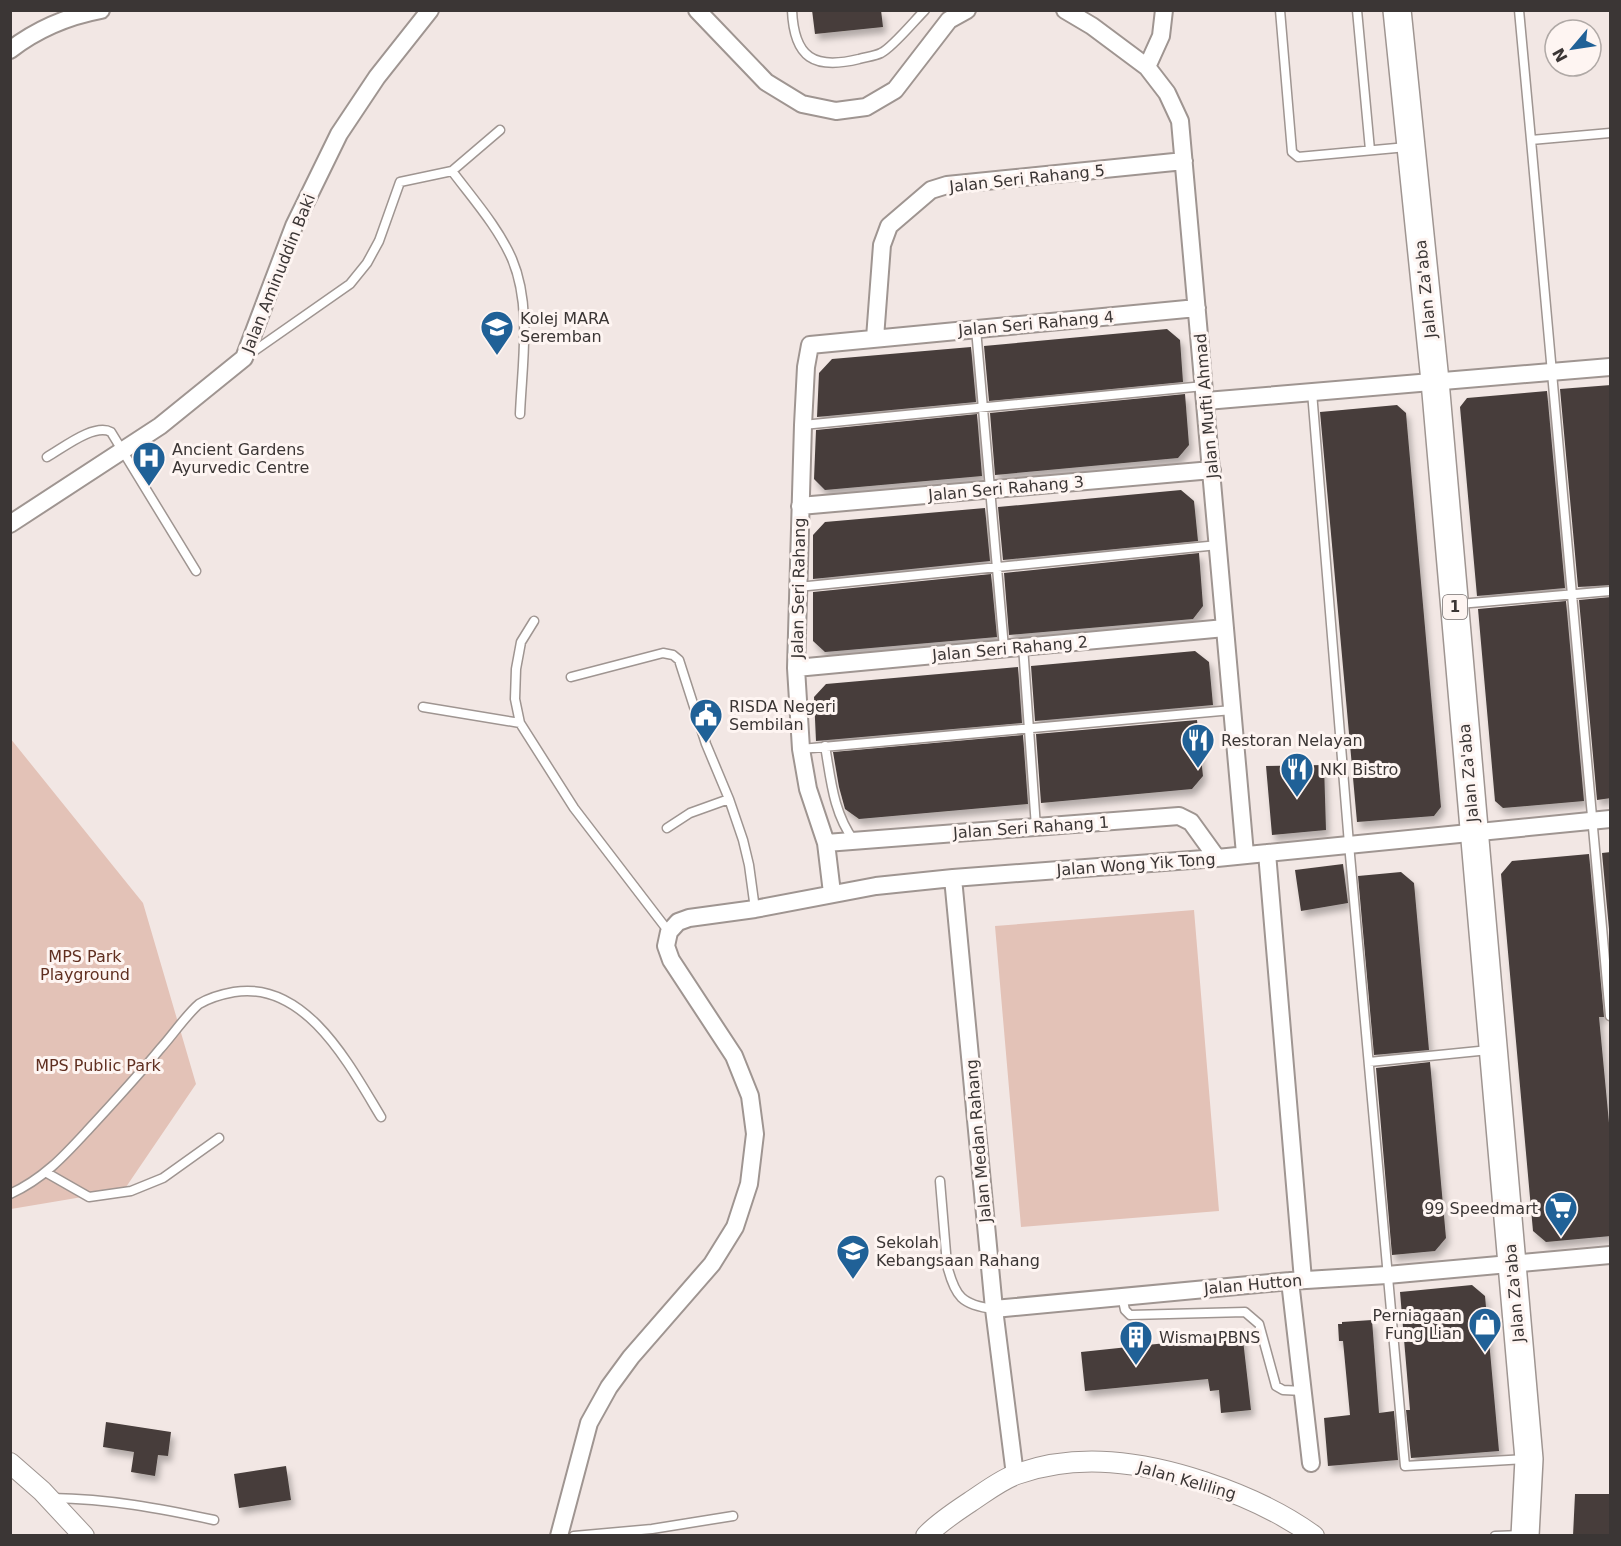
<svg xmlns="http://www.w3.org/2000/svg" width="1621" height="1546" font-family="'DejaVu Sans',sans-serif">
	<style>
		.green { fill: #e3c2b7 }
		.building { fill: #473e3b; filter: url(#shadow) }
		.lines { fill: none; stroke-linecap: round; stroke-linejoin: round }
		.service-casing { stroke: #9f9591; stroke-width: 11 }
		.minor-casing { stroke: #9f9591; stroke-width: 20 }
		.tertiary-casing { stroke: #9f9591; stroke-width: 22 }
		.trunk-casing { stroke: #9f9591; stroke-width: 30 }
		.service { stroke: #fff; stroke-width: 8 }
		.minor { stroke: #fff; stroke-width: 16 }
		.tertiary { stroke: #fff; stroke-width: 20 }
		.trunk { stroke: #fff; stroke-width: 27 }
		.labels { text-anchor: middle; stroke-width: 6; stroke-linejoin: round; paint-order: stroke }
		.shield { fill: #fef5f2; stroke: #766f6e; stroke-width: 1.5 }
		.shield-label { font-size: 15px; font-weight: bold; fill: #3b3635 }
		.street-label { font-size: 16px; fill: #3b3635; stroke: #fef5f2 }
		.poi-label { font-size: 16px; fill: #3b3635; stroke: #fef5f2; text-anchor: start }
		.park-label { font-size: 16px; fill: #602f20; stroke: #fef5f2 }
	</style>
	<defs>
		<filter id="shadow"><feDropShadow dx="3.5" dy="6" stdDeviation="3" flood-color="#0004"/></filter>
	</defs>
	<rect width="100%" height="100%" fill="#f2e7e4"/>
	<path class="green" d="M10 738 143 903 196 1084 124 1190 11 1209Z
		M1194 910 1219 1211 1021 1227 995 926Z"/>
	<path class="building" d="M812 10H881L883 27 815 34Z
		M1167 329 1180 340 1183 382 989 401 984 346Z
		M971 347 976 402 817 417 819 373 832 359Z
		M1611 385V585L1578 587 1560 389Z
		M1547 391 1565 588 1477 596 1460 407 1467 398Z
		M1185 394 1189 445 1178 458 995 475 990 413Z
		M1397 405 1406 413 1407 425 1441 807 1434 816 1357 822 1320 412Z
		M977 414 982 476 825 490 814 479 816 430Z
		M1181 490 1194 501 1198 541 1003 560 998 507Z
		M985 508 990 561 813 579V535L825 522Z
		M1199 553 1203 606 1193 619 1009 635 1004 573Z
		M991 574 997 637 825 652 813 641V592Z
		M1611 597V798L1597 800 1579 600Z
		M1566 601 1584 801 1503 808 1495 801 1478 609Z
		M1195 651 1209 662 1213 705 1035 721 1031 666Z
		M1018 667 1022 723 816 741 814 697 826 684Z
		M1197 720 1203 776 1192 789 1041 803 1036 734Z
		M1023 735 1028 804 859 819 845 809 839 787 833 752Z
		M1324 765 1326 830 1272 835 1266 766Z
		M1611 852V951L1602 853Z
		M1589 854 1604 1017H1599L1611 1144V1236L1546 1242 1533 1231 1501 874 1512 861Z
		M1343 864 1348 903 1301 911 1295 870Z
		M1401 872 1414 883 1429 1050 1374 1055 1358 876Z
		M1430 1062 1446 1238 1435 1251 1392 1255 1376 1068Z
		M1472 1285 1485 1296 1499 1451 1411 1458 1406 1410H1410L1400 1292Z
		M1372 1320 1379 1413 1394 1411 1398 1460 1328 1466 1324 1418 1350 1415 1343 1341H1339L1338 1324H1342V1322Z
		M1242 1331 1251 1410 1221 1413 1219 1390 1210 1391 1208 1379 1085 1391 1081 1352 1204 1339V1335Z
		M106 1422 171 1432 168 1456 158 1455 155 1476 131 1472 134 1452 103 1447Z
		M286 1466 291 1500 239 1508 234 1474Z
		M1575 1494H1611V1536H1573Z"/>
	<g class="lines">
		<defs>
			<path id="service" d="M792 10C794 58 814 70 859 59 866 57 875 56 881 53 892 48 915 20 925 10
				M1280 10 1292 152 1298 157 1407 147
				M1357 10 1370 150
				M1519 10 1531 140
				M1610 133 1531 140 1610 1016
				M452 171C473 199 498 227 512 259 532 306 522 364 520 414
				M976 329 1004 648
				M247 356 350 284 367 263 379 241 400 182 452 171 500 130
				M1312 392 1349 844 1405 1466 1526 1459
				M803 425 1204 386
				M47 457C63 448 94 423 111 432L196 571
				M798 587 1218 545
				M1459 604 1610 591
				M534 621 521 642 516 669 515 699 520 723 574 808 669 932
				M1023 646 1036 827
				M571 677 663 653 673 655 679 660 706 744 729 799 743 840 749 865 755 909
				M423 707 520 723
				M825 746C831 780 833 812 854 841
				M801 749 1232 710
				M667 828 690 813 729 799
				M1369 1062 1489 1050
				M47 1173 89 1197 131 1191 163 1178 219 1138
				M940 1181 947 1265C955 1297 962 1305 994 1309
				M10 1194C43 1179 64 1156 87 1131 112 1104 137 1077 160 1049 172 1036 186 1015 199 1004 209 998 223 994 234 992 306 980 350 1066 381 1117
				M1122 1296 1125 1310 1130 1315 1245 1312 1259 1324 1276 1386 1283 1390 1303 1391
				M52 1498C110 1499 158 1508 214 1520
				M574 1536 652 1529 733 1516
				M1495 1536 1522 1535"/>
			<path id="minor" d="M697 10 766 82 802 104 836 111 866 107 895 90 949 20 967 10
				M1065 10 1092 26 1147 67 1167 93 1180 121 1245 854
				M10 50C36 30 69 16 101 10
				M1147 67 1161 36 1164 10
				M875 338 882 245 889 226 931 190 947 185 1184 161
				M1206 401 1610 367
				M800 506 1212 470
				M10 524 160 426 244 358 294 226 339 134 377 77 430 10
				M796 668 1225 628
				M826 843 1179 816 1191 822 1217 858
				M1267 853 1303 1280
				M953 878 994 1309 1015 1475
				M832 893 826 843 808 789 801 749 796 668 803 425 806 367 810 345 1197 308
				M1290 1281 1311 1463
				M994 1309 1290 1281 1387 1275 1610 1255
				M559 1536 589 1423 609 1387 631 1357 712 1264 735 1227 749 1184 755 1134 750 1096 734 1056 671 960 666 946 669 932 678 922 689 918 755 909 876 886 953 878 1217 858 1610 819"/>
			<path id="tertiary" d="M10 1463 42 1491 84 1536
				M926 1536C938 1523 955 1512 970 1502 984 1493 1000 1480 1017 1474 1079 1452 1143 1462 1204 1482 1243 1495 1280 1511 1314 1536"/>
			<path id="trunk" d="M1397 10 1435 381 1529 1459 1525 1536"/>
		</defs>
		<use href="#service" class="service-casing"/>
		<use href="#minor" class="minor-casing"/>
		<use href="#tertiary" class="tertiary-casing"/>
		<use href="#trunk" class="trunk-casing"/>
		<use href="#service" class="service"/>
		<use href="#minor" class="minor"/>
		<use href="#tertiary" class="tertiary"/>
		<use href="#trunk" class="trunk"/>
	</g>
	<defs>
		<symbol id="university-pin" viewBox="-11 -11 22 30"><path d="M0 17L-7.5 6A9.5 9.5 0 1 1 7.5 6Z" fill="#206197" stroke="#fef5f2"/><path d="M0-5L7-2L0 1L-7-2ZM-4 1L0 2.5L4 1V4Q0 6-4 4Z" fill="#fff"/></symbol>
		<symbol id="hospital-pin" viewBox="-11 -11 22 30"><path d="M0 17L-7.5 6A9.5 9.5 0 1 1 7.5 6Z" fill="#206197" stroke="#fef5f2"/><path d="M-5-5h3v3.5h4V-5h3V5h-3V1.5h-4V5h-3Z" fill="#fff"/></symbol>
		<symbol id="civic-pin" viewBox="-11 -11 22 30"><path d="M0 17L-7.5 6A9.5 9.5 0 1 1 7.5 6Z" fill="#206197" stroke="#fef5f2"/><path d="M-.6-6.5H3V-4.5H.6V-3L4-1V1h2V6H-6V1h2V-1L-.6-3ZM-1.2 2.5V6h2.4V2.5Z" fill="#fff"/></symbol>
		<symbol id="restaurant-pin" viewBox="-11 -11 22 30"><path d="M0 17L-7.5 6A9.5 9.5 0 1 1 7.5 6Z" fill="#206197" stroke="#fef5f2"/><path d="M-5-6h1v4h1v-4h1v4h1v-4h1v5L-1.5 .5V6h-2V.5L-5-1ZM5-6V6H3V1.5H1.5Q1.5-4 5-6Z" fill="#fff"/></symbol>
		<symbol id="supermarket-pin" viewBox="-11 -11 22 30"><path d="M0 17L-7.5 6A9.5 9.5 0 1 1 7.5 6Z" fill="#206197" stroke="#fef5f2"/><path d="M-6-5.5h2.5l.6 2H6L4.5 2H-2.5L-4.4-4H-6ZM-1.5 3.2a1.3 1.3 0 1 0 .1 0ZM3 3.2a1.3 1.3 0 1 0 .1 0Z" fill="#fff"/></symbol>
		<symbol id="school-pin" viewBox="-11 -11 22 30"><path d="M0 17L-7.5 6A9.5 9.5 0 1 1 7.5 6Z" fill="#206197" stroke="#fef5f2"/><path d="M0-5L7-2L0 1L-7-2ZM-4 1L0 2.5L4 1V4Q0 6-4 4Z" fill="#fff"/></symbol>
		<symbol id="shop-pin" viewBox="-11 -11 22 30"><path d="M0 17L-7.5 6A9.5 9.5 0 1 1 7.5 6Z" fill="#206197" stroke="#fef5f2"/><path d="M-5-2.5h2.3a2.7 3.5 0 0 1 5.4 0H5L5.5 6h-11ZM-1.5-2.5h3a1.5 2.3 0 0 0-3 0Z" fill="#fff"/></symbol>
		<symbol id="building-pin" viewBox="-11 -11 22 30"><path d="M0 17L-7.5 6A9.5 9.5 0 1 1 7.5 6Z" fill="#206197" stroke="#fef5f2"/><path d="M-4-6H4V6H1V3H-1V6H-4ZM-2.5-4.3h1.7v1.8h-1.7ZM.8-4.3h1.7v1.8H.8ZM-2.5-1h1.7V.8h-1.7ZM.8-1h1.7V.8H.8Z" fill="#fff"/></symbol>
	</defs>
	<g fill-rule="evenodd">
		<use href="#university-pin" x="478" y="308" width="38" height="52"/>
		<use href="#hospital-pin" x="130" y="439" width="38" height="52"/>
		<use href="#civic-pin" x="687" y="696" width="38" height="52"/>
		<use href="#restaurant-pin" x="1179" y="721" width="38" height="52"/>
		<use href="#restaurant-pin" x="1278" y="750" width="38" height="52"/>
		<use href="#supermarket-pin" x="1542" y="1189" width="38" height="52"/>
		<use href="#school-pin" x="834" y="1232" width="38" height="52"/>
		<use href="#shop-pin" x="1466" y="1305" width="38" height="52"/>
		<use href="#building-pin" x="1117" y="1318" width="38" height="52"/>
	</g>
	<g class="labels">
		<rect class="shield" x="1443" y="595" width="24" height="24" rx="4.5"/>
		<g class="shield-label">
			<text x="1455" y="612">1</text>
		</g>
		<g class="street-label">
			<text transform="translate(1027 178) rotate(-6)" y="6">Jalan Seri Rahang 5</text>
			<text transform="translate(278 273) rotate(-68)" y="6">Jalan Aminuddin Baki</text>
			<text transform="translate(1425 289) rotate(-96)" y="6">Jalan Za'aba</text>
			<text transform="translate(1036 323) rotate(-5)" y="6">Jalan Seri Rahang 4</text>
			<text transform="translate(1206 406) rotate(-95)" y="6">Jalan Mufti Ahmad</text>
			<text transform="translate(1006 488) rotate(-5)" y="6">Jalan Seri Rahang 3</text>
			<text transform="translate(798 588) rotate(-89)" y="6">Jalan Seri Rahang</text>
			<text transform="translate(1010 648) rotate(-5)" y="6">Jalan Seri Rahang 2</text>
			<text transform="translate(1468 773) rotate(-95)" y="6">Jalan Za'aba</text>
			<text transform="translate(1031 827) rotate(-4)" y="6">Jalan Seri Rahang 1</text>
			<text transform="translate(1136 864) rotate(-4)" y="6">Jalan Wong Yik Tong</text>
			<text transform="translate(978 1141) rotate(-95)" y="6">Jalan Medan Rahang</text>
			<text transform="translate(1253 1284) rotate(-5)" y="6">Jalan Hutton</text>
			<text transform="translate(1514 1293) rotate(-95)" y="6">Jalan Za'aba</text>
			<text transform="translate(1187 1480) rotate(16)" y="6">Jalan Keliling</text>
		</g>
		<g class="poi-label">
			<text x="520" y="324">Kolej MARA<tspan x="520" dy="18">Seremban</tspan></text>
			<text x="172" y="455">Ancient Gardens<tspan x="172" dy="18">Ayurvedic Centre</tspan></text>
			<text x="729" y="712">RISDA Negeri<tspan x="729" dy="18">Sembilan</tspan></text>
			<text x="1221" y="746">Restoran Nelayan</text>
			<text x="1320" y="775">NKI Bistro</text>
			<text x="1538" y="1214" text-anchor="end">99 Speedmart</text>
			<text x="876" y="1248">Sekolah<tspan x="876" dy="18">Kebangsaan Rahang</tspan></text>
			<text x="1462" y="1321" text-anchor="end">Perniagaan<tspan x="1462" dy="18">Fung Lian</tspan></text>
			<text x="1159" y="1343">Wisma PBNS</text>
		</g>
		<g class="park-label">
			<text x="85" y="962">MPS Park<tspan x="85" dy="18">Playground</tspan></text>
			<text x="98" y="1071">MPS Public Park</text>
		</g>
	</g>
	<rect width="1621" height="1546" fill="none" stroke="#3b3635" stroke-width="24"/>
	<g transform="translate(1573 48) rotate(241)"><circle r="28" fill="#fef5f2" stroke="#b0a9a6" stroke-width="1.5"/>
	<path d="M0-4.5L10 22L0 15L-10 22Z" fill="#206197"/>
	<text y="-9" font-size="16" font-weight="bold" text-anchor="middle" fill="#3b3635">N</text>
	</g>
</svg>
